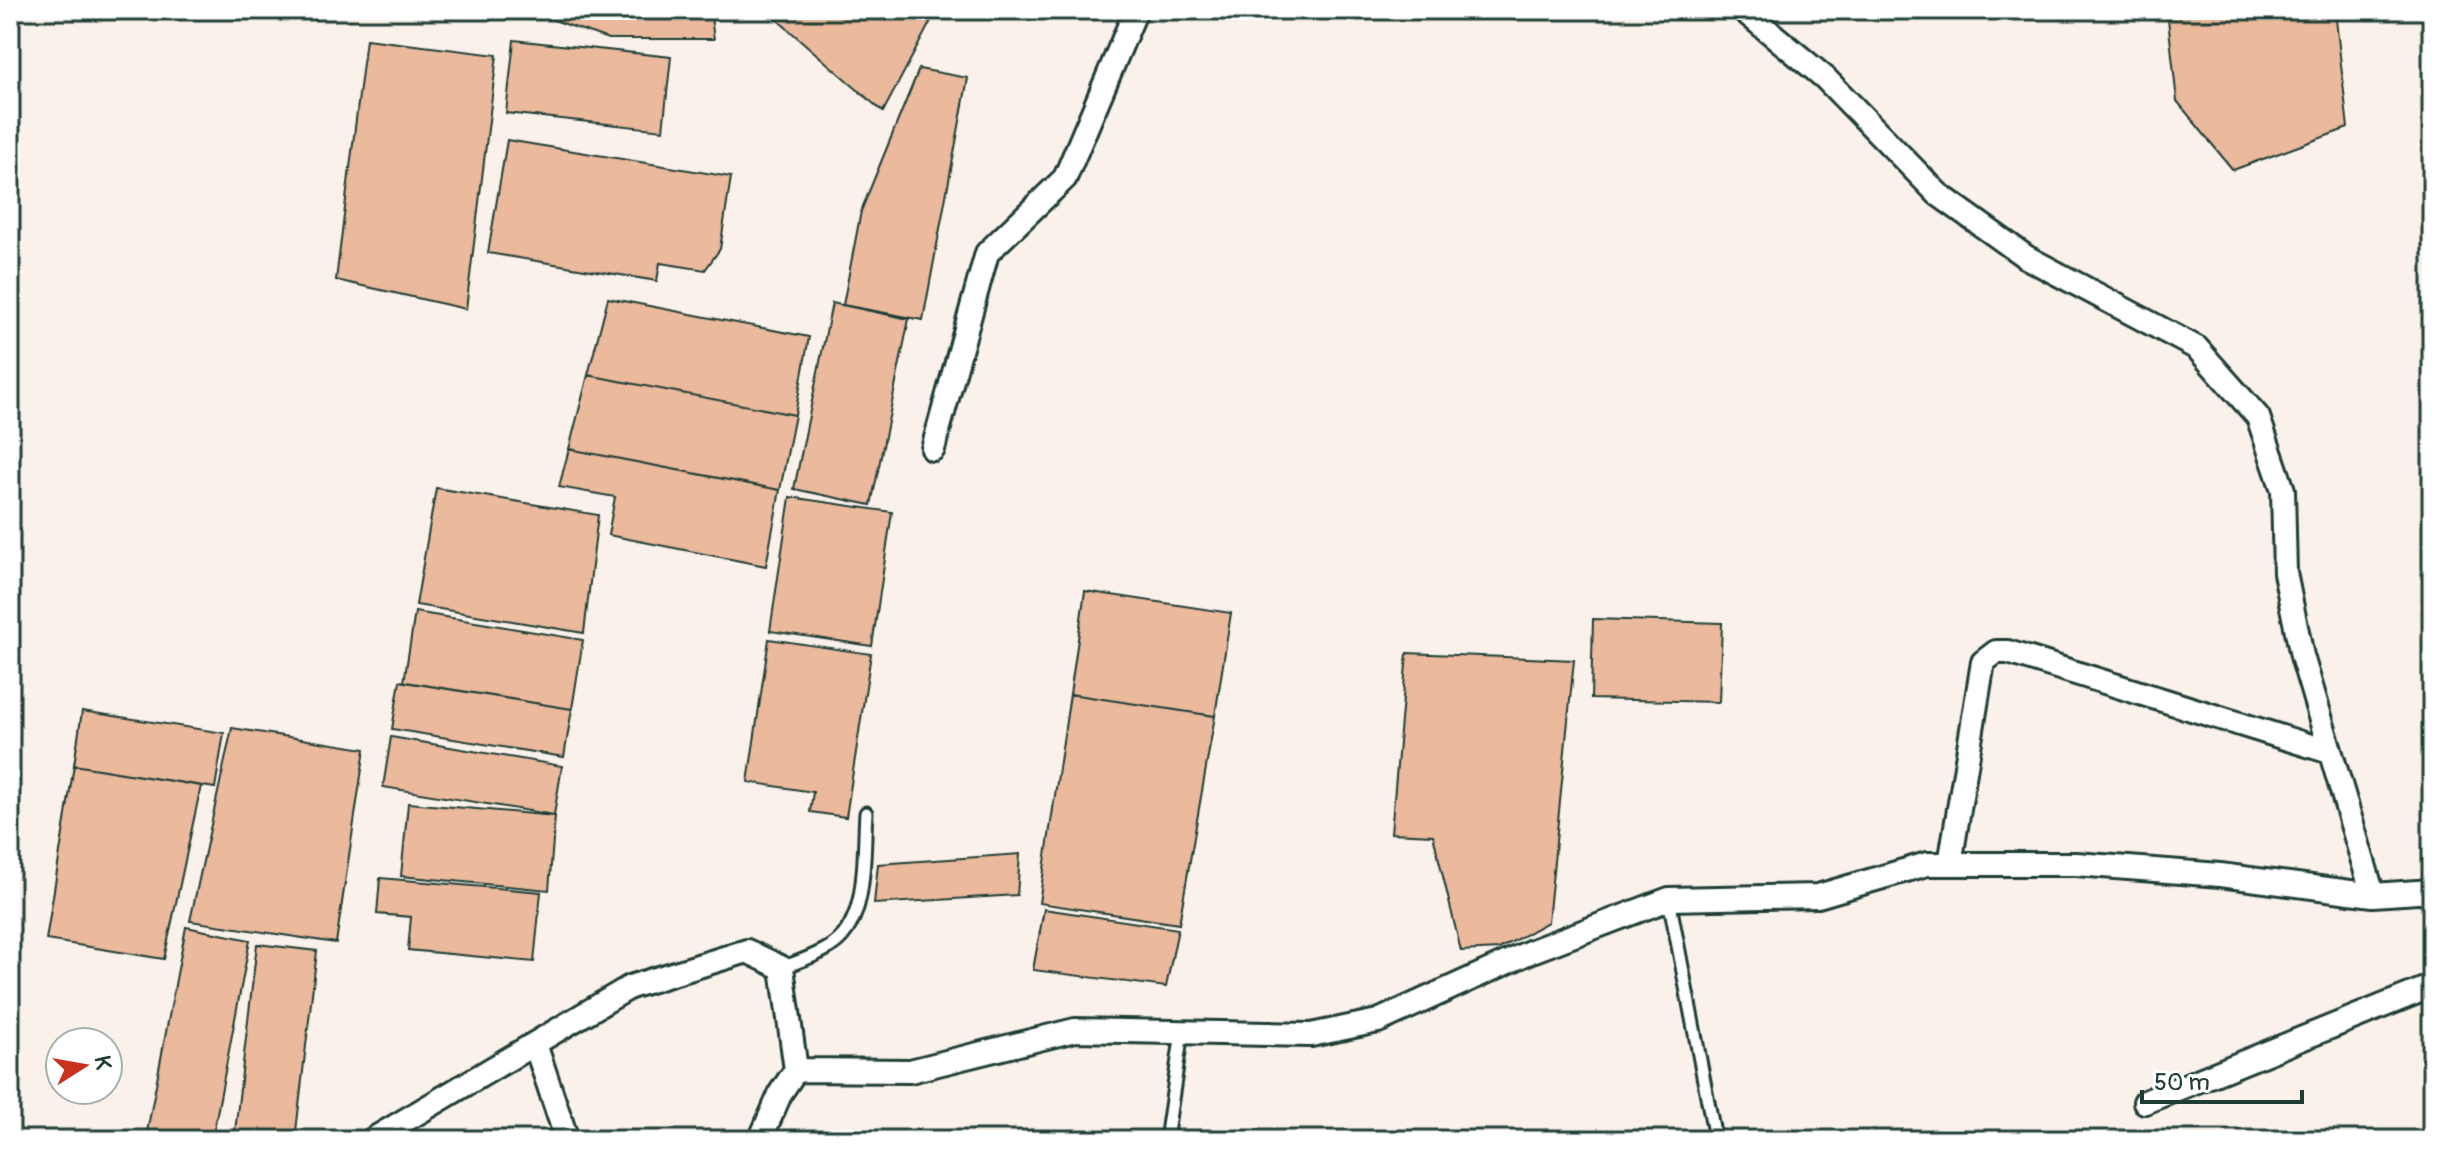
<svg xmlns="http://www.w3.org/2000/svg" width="2442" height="1150" font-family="Pangolin,sans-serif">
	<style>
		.building { fill: #ebb99c; stroke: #1f3d34; stroke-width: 2 }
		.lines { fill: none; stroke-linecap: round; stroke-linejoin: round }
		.service-casing { stroke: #1f3d34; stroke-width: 17 }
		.minor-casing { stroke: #1f3d34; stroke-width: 28 }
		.service { stroke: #fff; stroke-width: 11 }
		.minor { stroke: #fff; stroke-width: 22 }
	</style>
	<rect width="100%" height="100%" fill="#fbf1eb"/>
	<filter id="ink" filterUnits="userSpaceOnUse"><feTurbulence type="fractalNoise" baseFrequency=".0125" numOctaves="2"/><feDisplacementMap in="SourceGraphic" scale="16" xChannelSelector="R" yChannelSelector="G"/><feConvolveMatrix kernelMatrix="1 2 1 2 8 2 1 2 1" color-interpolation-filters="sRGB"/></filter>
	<g filter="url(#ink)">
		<path class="building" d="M525 10H710L714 39H608Z
			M766 10H926V14L932 19 883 112Z
			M2167 10H2335L2348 128 2233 170 2177 101Z
			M366 39 497 55 466 309 336 280Z
			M514 40 671 57 663 130 506 113Z
			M919 69 968 78 923 320 843 305 861 211Z
			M507 140 731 177 720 249 705 270 660 263 657 281 488 253Z
			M608 298 809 337 795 415 588 375Z
			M832 303 909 319 871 505 794 489Z
			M588 375 795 415 780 490 569 449Z
			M569 449 780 490 766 566 608 535 615 497 559 487Z
			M436 488 598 515 584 633 416 605Z
			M790 497 892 512 872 646 770 631Z
			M1085 591 1231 613 1215 716 1070 694Z
			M415 612 583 640 572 709 404 682Z
			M1593 619 1722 623 1719 702 1591 699Z
			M769 639 871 654 846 817 810 812 813 792 748 782Z
			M1407 653 1574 660 1548 922 1499 949 1461 951 1433 835 1391 833Z
			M400 681 572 709 564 757 392 729Z
			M1070 694 1215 716 1179 924 1039 903Z
			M82 711 224 733 215 788 74 765Z
			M232 728 365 749 336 943 190 921Z
			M391 737 562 766 554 815 383 787Z
			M74 765 201 786 164 959 46 940Z
			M408 803 555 816 549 890 401 876Z
			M1020 854 1017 895 874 904 878 864Z
			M380 878 541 892 534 962 408 950 411 917 377 914Z
			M1044 909 1178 929 1166 987 1033 970Z
			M186 927 250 940 212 1140H185L147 1132Z
			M257 944 317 951 295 1140H234Z"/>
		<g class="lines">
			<defs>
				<path id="service" d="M1669 899 1715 1138
					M782 968C799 961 820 955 834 944 869 918 863 853 866 813
					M1166 1140 1182 1032"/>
				<path id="minor" d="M1743 10 1825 78 1938 194 2026 257 2197 348 2258 417 2283 490 2285 573 2302 656 2373 895
					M933 449 987 253 1065 178 1136 10
					M1950 864 1983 662 1996 652H2008L2330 752
					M535 1044 567 1140
					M2145 1102 2432 986
					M372 1140 630 987 747 951 782 968 796 1070 910 1071 1075 1030 1311 1035 1378 1021 1532 951 1669 899 1818 896 1927 864H2076L2220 875 2373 895 2432 891
					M760 1140 781 1092 796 1070"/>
			</defs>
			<use href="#service" class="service-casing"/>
			<use href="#minor" class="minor-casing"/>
			<use href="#service" class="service"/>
			<use href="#minor" class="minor"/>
		</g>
	</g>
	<rect width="2442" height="1150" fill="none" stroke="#fff" stroke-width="40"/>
	<rect x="20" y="20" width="2402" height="1110" fill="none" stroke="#1f3d34" stroke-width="3" filter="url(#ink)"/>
	<g transform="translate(84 1066) rotate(79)"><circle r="38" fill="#ffffff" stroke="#a5b1ae" stroke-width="2"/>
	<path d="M0-6L14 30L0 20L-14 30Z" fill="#c8321e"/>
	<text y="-12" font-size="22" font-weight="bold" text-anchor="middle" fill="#1f3d34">K</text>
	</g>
	<path d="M2142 1090v12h160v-12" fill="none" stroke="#1f3d34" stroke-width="4"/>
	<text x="2154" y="1090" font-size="24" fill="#1f3d34" stroke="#ffffff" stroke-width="6" paint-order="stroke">50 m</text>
</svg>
